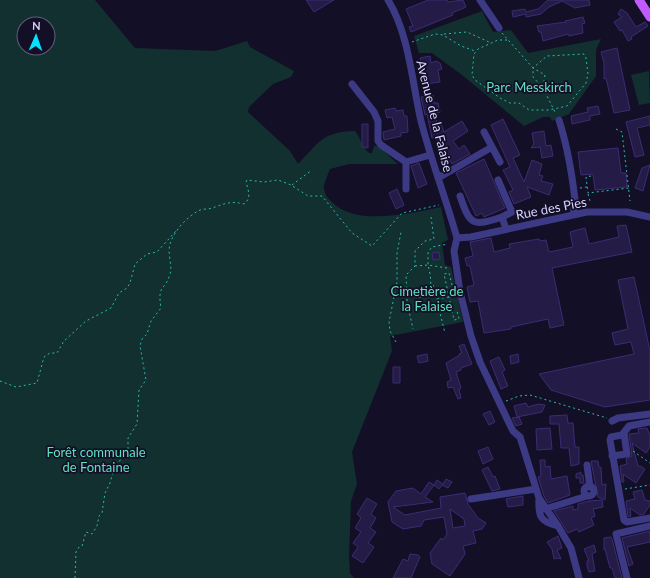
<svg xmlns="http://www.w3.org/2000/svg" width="650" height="578" font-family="Lato,sans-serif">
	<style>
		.green { fill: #12302f; fill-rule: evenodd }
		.building { fill: #241b47; stroke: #3b2d73; fill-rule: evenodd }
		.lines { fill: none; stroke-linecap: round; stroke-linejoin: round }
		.path { stroke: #2fb8b0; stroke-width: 1; stroke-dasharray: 2 3; stroke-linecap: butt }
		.minor { stroke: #3d3a85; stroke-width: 7 }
		.major { stroke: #c25bff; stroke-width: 9 }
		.labels { text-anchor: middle; stroke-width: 3.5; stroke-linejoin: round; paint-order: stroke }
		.park-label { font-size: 13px; fill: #5fe0c0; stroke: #130f26 }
		.street-label { font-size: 13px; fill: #d9d4ff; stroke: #130f26 }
	</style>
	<rect width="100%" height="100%" fill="#130f26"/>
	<path class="green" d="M0 0H95L135 48 215 51 247 41 250 47 294 71 291 77 273 84 249 107 248 112 290 151 298 164C319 143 321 132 355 131 361 138 361 146 369 153H372L374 146H378L398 164H349L330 169C328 174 325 181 324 186 324 193 327 198 332 202 356 227 411 213 441 207L448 240 442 243 445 265 451 267 463 322 390 336 392 351 352 452 357 484 351 501 349 557 350 573 354 578H0ZM24 24H48V48H24Z
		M482 11 493 32 511 30 528 53 601 39 596 50V76L569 114 552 121 550 117H543L524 126 462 75 432 53H419L414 36Z
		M649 71 650 103 639 105 631 75Z"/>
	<path class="building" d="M306 0H334L314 12Z
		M428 0H447L448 2 463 0 466 7 452 13 453 15 411 32 409 27 413 26 406 9Z
		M548 0H589L590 5 575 8 562 1 549 7 541 14 526 17V14L513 17 512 11 525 9 526 12 538 9Z
		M621 9 627 13 636 27 645 22 648 26 631 37 632 39 628 41 622 30 620 31 614 22 622 17 618 14Z
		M583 17 585 23 582 24 583 33 569 36 568 34 543 41 541 32H539L537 26 566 22 565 21Z
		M617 48 630 110 614 113 606 78 604 79V63L601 52Z
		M430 56 431 63 436 61 440 63 442 69 438 70 440 82 426 84 420 58Z
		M433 95 434 103H438L440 112 435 113 437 122 440 121 444 132 462 121 468 131 453 141 459 149 464 145 470 154 452 164 435 137 432 138 427 114 425 115 421 97Z
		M598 106 600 114 590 116V120L572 124 571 116 588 112 587 108Z
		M395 108 396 111 403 110 404 116H407L408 132 401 133V136L384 140 383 132 395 129 392 117 387 118 385 110Z
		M650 116V125L637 128 644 155 635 157 626 122Z
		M503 119 520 155 513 158 524 182 532 160 542 164 539 175 543 176 541 181 553 184 549 195 527 187 531 197 514 204 509 192 513 190 503 170 510 167 491 125Z
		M362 124H368V148L362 147Z
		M544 131 546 146 551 145 553 156 542 158 540 147 531 148 534 144 532 133Z
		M618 148 621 173H626L627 187 595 190 593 174 581 175 578 152Z
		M484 159 505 208 484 217 482 213 476 216 456 173Z
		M419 163 427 184 418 188 411 166Z
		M650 165 643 191 635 188 642 168Z
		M397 189 404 205 396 209 389 193Z
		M626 225 632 252 552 268 564 325 550 328 548 319 511 327V329L484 333 478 301 470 302 467 287 474 285 470 266H467L465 258 473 256 470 242 491 238 494 252 510 248 509 244 539 239 540 241 546 240 549 252 573 247 570 232 585 228 589 244 619 237 617 226Z
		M439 252 440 259 433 260 432 253Z
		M634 277 650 351V400L605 407 551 390 539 374 634 354 631 342 615 345 612 333 628 329 618 280Z
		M464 344 472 364 461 368V370L456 372 461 388 459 389 461 398 458 399 453 387 448 388 447 382 451 380 446 363 460 355 459 354 462 353 459 346Z
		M427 354 428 361 419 363 417 356Z
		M518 354 519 362 511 364 510 356Z
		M499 357 505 370 502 372 508 386 501 389 490 361Z
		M393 367H400V383H393Z
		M526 403 528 407 538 404 545 405 542 412 517 417 514 406Z
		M490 411 495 422 489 425 483 414Z
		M567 415 568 423H573L575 447H579V464L571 466 569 448H561L559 424H550V416Z
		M519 417 522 424 516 426 512 418Z
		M550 428 552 449 537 450 536 429Z
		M647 428 650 436V447L646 453 632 443 638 466H640L645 469 636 483 623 474 624 482H622L620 466 627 464 626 459 632 456 629 434 639 433 638 429Z
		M488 447 493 459 483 464 478 451Z
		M540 460H545V467L550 466 551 479 567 476 570 495 548 503 544 496 538 477 541 476Z
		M591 461H598L599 467H601L602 485 606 484 605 500 598 497Z
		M488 467 493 477 495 476 500 489 492 491 491 489 482 470Z
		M581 472V475H583L584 483H580V478H576V474Z
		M446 479 452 482 448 488 442 485 439 489 434 485 425 497 433 502 393 507 405 515 441 508 440 497 465 493 468 504 478 518 486 523 482 529 473 531 476 543 463 546 465 554 450 576 432 564 430 553 441 538 443 540 447 534 444 517 424 520 421 526 403 529 392 522 388 502 396 491 413 488 421 494 429 482 434 485 437 480 443 484ZM450 509 464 519 465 526 453 528Z
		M642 490 645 500 650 501V505L644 514 640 515 630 508 631 516 628 517 626 501 635 499 633 492Z
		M523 496V505L508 507 506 499Z
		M367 498 377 504 371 514 376 518 370 528 376 532 368 543 374 547 363 563 352 556 358 547 353 543 361 532 355 528 361 518 357 514Z
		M602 500 603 507 593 509 595 516 591 518 594 525 579 532 577 529 568 533 554 511 573 506V510L578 509V504L589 501Z
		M650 531V542L627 547 633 564 629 566 622 538Z
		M558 536 562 548 557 550 561 559 558 558 554 559 552 549 547 542Z
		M611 537 612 539 622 578H615L612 568H610L605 549 604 550V538Z
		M594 545 596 552 592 554 595 571 589 572 587 566V561H589L584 549Z
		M410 554 418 555 420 557 411 578H393L403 559 408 561Z"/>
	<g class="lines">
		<path class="path" d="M502 33 533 68V77L543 88 556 114
			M444 34 467 32 491 43
			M507 40H498L478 49 474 54 472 75 475 80 500 98 510 103H519L529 110H549L567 106 586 83 588 74 586 58 584 54 547 56 533 68 545 75 543 88
			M412 42 435 34 443 35 461 46 475 51
			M616 129 622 132 630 201
			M591 176 586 177 588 193 629 188
			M292 185 312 170
			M580 188 587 187
			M588 194 590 201
			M415 266 428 265C433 284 434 305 407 294L406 275 415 266V251L425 241 434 239 431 217
			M447 268 428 265V252L432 247 448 244
			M433 285 445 333
			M452 285 449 273 444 274 454 320 459 319 457 311
			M407 294V302L413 329
			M437 299 454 296
			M396 342 390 331 389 322 397 282V253L401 232
			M0 381 16 387 37 383 44 357 50 353H57L64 341 86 321 111 308 119 293 127 288 130 283 135 264 147 254 157 252 176 231
			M506 401 519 396 530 395 607 418
			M633 451 650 463
			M625 489 650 485
			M75 578 76 552 79 547 82 546 86 532 92 534 97 526 99 516 102 513 105 493 110 483 114 469 128 449V438L137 424 139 390 146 380 140 346 142 339 147 334 151 321 161 308C157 283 165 292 170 274 173 267 167 254 170 244 174 231 186 218 198 211 203 208 210 210 215 207 226 203 232 201 244 204 252 198 248 190 246 182L247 180 264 182 278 180 291 185 308 196H322L352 233 372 246 402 213 439 205"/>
		<path class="minor" d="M388 0C409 34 412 82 421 121 431 160 446 199 457 238
			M480 0 499 28
			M352 84 374 112 378 121V141L381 145 406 162 430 155
			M559 120C567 145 572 174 575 200 575 205 573 209 574 215
			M492 147 500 162
			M438 178 492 147 484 132
			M498 180 512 212 502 217
			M406 189V162
			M460 196C470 225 472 227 502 217L506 229
			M457 238 454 251 460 292 471 336 480 362 510 425 513 431 520 437 539 498 558 526 571 548 579 578
			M457 238 471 237 587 212H627L650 217
			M612 421 618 418 650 414
			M650 422 629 426 622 435 611 437 610 440 624 520 627 522 650 518
			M612 456 627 454 624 433
			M587 465 590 487
			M584 491a5 5 0 1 1 10 0a5 5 0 1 1-10 0Z
			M539 498C538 516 540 522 558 526
			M471 499 536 489
			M545 509 587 496
			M627 578 616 534 650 526"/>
		<path class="major" d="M639 0 650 17"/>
	</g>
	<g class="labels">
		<g class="park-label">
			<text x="529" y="92">Parc Messkirch</text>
			<text x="427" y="296">Cimetière de<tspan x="427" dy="15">la Falaise</tspan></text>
			<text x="96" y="457">Forêt communale<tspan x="96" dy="15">de Fontaine</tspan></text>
		</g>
		<g class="street-label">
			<text transform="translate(435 116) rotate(76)" y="5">Avenue de la Falaise</text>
			<text transform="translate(551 208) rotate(-11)" y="5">Rue des Pies</text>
		</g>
	</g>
	<g transform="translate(36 36) rotate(2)"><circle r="19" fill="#130f26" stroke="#625e7d"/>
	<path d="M0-3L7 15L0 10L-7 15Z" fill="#00e5ff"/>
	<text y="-6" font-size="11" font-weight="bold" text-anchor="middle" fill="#d9d4ff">N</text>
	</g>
</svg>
